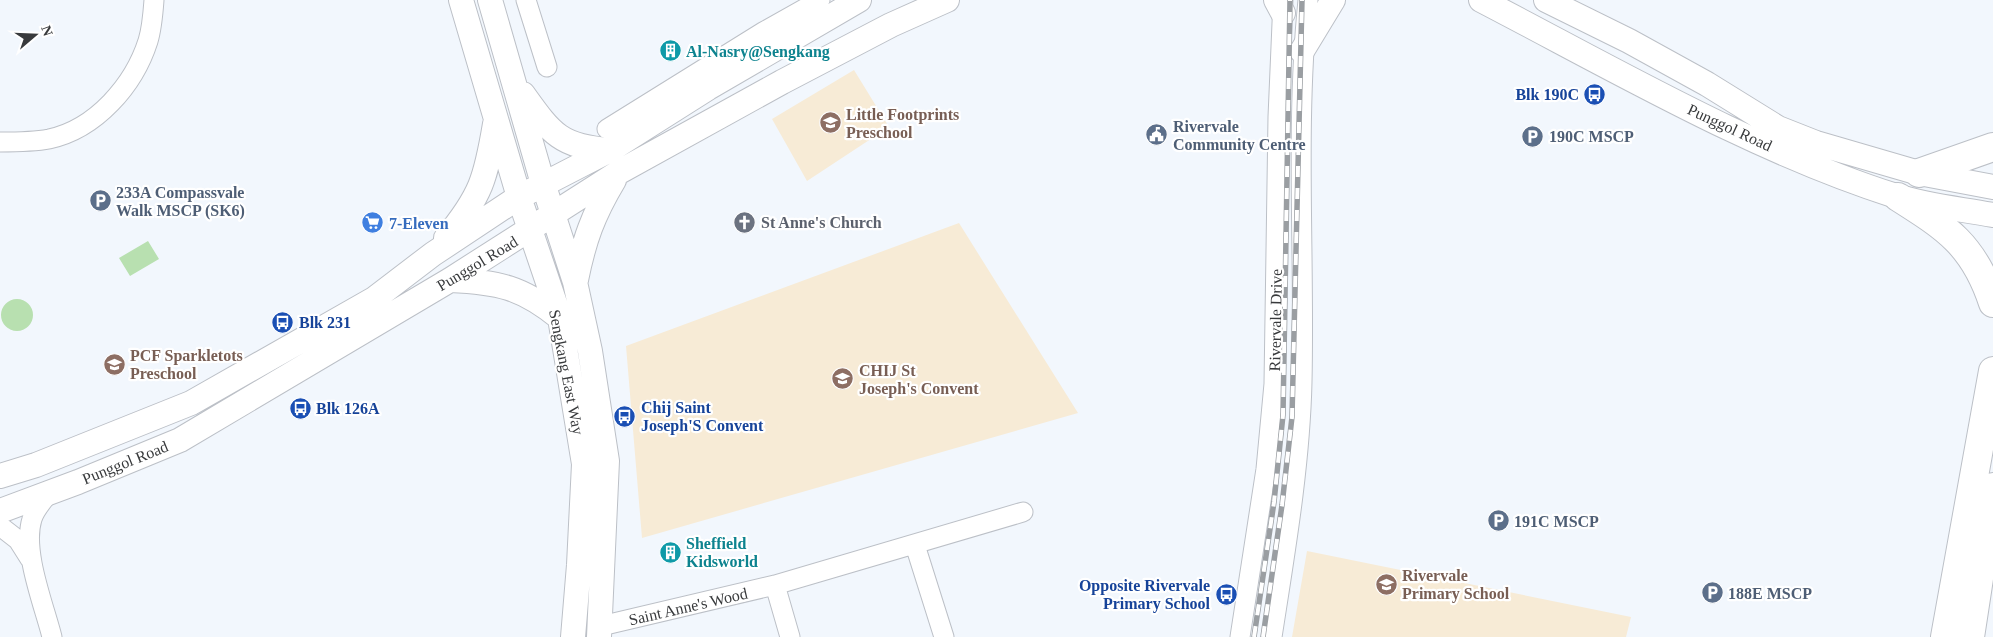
<svg xmlns="http://www.w3.org/2000/svg" width="1993" height="637" font-family="Georgia,serif">
	<style>
		.education { fill: #f7ebd6 }
		.green { fill: #b8e0b0 }
		.lines { fill: none; stroke-linecap: round; stroke-linejoin: round }
		.minor-casing { stroke: #bcc0c7; stroke-width: 21 }
		.major-casing { stroke: #bcc0c7; stroke-width: 26 }
		.highway-casing { stroke: #bcc0c7; stroke-width: 30 }
		.minor { stroke: #fff; stroke-width: 19 }
		.major { stroke: #fff; stroke-width: 24 }
		.highway { stroke: #fff; stroke-width: 28 }
		.rail-casing { stroke: #9a9ea2; stroke-width: 5.5 }
		.rail { stroke: #fff; stroke-width: 4; stroke-dasharray: 11; stroke-linecap: butt }
		.labels { text-anchor: middle; stroke-width: 4.5; stroke-linejoin: round; paint-order: stroke }
		.culture-label { font-size: 16px; font-weight: bold; fill: #0d838f; stroke: #fff; text-anchor: start }
		.transit-label { font-size: 16px; font-weight: bold; fill: #164399; stroke: #fff; text-anchor: start }
		.education-label { font-size: 16px; font-weight: bold; fill: #785e54; stroke: #fff; text-anchor: start }
		.service-label { font-size: 16px; font-weight: bold; fill: #4e5e75; stroke: #fff; text-anchor: start }
		.street-label { font-size: 16px; fill: #383a3c; stroke: #fff }
		.worship-label { font-size: 16px; font-weight: bold; fill: #5b616d; stroke: #fff; text-anchor: start }
		.shop-label { font-size: 16px; font-weight: bold; fill: #366cbe; stroke: #fff; text-anchor: start }
	</style>
	<rect width="100%" height="100%" fill="#f2f7fd"/>
	<path class="education" d="M854 70 889 127 807 181 772 119Z
		M959 223 1078 413 642 538 626 346Z
		M1307 551 1631 617 1626 637H1292Z"/>
	<path class="green" d="M148 241 159 259 130 276 119 258Z
		M1 315a16 16 0 1 1 32 0a16 16 0 1 1-32 0Z"/>
	<g class="lines">
		<defs>
			<path id="minor" d="M526 0 547 67
				M607 129 763 32 820 0
				M0 142C16 142 33 142 49 139 96 129 134 85 148 41 152 28 153 14 154 0
				M49 493C42 502 35 509 32 519 22 551 44 605 52 637
				M0 526 18 540 30 559
				M915 545 944 637
				M775 585 790 637
				M601 626 775 585 1023 512
				M1240 637 1266 469 1274 384 1278 117 1283 0
				M1272 637C1285 553 1300 467 1302 382 1305 255 1295 127 1308 0"/>
			<path id="major" d="M461 0 519 197 560 318 584 464 579 565 573 637
				M490 0 541 177 575 282 590 351 607 461 599 637
				M1276 0 1283 13
				M1481 0C1614 69 1754 151 1896 196 1927 206 1961 209 1993 215
				M1546 0 1629 41 1707 84 1778 128 1816 143 1919 173 1993 187
				M1302 51 1333 0
				M523 94C551 133 560 147 610 150
				M446 238C481 196 486 178 495 124
				M450 280C498 282 522 287 560 318
				M576 280C584 240 593 215 614 180
				M0 476 36 465 191 403 374 299 433 254 519 197 610 150 708 88 859 0
				M0 511 78 482 180 440 450 280 619 172 782 82 891 25 947 0"/>
			<path id="highway" d="M1919 173 1993 147
				M1898 197C1947 228 1974 245 1993 303
				M1945 637 1993 371
				M1970 637 1993 487"/>
		</defs>
		<use href="#minor" class="minor-casing"/>
		<use href="#major" class="major-casing"/>
		<use href="#highway" class="highway-casing"/>
		<use href="#minor" class="minor"/>
		<use href="#major" class="major"/>
		<use href="#highway" class="highway"/>
		<defs>
			<path id="rail" d="M1254 637 1274 502 1283 415 1290 0
				M1263 637 1282 505 1292 417 1302 0"/>
		</defs>
		<use href="#rail" class="rail-casing"/>
		<use href="#rail" class="rail"/>
	</g>
	<defs>
		<symbol id="building-disc" viewBox="-11 -11 22 22"><circle r="9.5" fill="#0f9aa8" stroke="#fff"/><path d="M-4-6H4V6H1V3H-1V6H-4ZM-2.5-4.3h1.7v1.8h-1.7ZM.8-4.3h1.7v1.8H.8ZM-2.5-1h1.7V.8h-1.7ZM.8-1h1.7V.8H.8Z" fill="#fff"/></symbol>
		<symbol id="bus-disc" viewBox="-11 -11 22 22"><circle r="9.5" fill="#1a4fb4" stroke="#fff"/><path d="M-5-6H5V4H4V6H2V4H-2V6H-4V4H-5ZM-3.5-4V0h7V-4ZM-3.5 1.2v1.5H-2V1.2ZM2 1.2v1.5H3.5V1.2Z" fill="#fff"/></symbol>
		<symbol id="school-disc" viewBox="-11 -11 22 22"><circle r="9.5" fill="#8d6e63" stroke="#fff"/><path d="M0-5L7-2L0 1L-7-2ZM-4 1L0 2.5L4 1V4Q0 6-4 4Z" fill="#fff"/></symbol>
		<symbol id="civic-disc" viewBox="-11 -11 22 22"><circle r="9.5" fill="#5c6f8a" stroke="#fff"/><path d="M-.6-6.5H3V-4.5H.6V-3L4-1V1h2V6H-6V1h2V-1L-.6-3ZM-1.2 2.5V6h2.4V2.5Z" fill="#fff"/></symbol>
		<symbol id="parking-disc" viewBox="-11 -11 22 22"><circle r="9.5" fill="#5c6f8a" stroke="#fff"/><path d="M-3.5-5.5H1a3.5 3.5 0 0 1 0 7H-1V5.5H-3.5ZM-1-3.4V-.6H.8a1.4 1.4 0 0 0 0-2.8Z" fill="#fff"/></symbol>
		<symbol id="church-disc" viewBox="-11 -11 22 22"><circle r="9.5" fill="#6b7280" stroke="#fff"/><path d="M-1.2-6h2.4v3.5h3.3v2.4h-3.3V6h-2.4V-.1h-3.3v-2.4h3.3Z" fill="#fff"/></symbol>
		<symbol id="supermarket-disc" viewBox="-11 -11 22 22"><circle r="9.5" fill="#3f7fe0" stroke="#fff"/><path d="M-6-5.5h2.5l.6 2H6L4.5 2H-2.5L-4.4-4H-6ZM-1.5 3.2a1.3 1.3 0 1 0 .1 0ZM3 3.2a1.3 1.3 0 1 0 .1 0Z" fill="#fff"/></symbol>
	</defs>
	<g fill-rule="evenodd">
		<use href="#building-disc" x="658" y="38" width="25" height="25"/>
		<use href="#bus-disc" x="1582" y="82" width="25" height="25"/>
		<use href="#school-disc" x="818" y="110" width="25" height="25"/>
		<use href="#civic-disc" x="1144" y="122" width="25" height="25"/>
		<use href="#parking-disc" x="1520" y="124" width="25" height="25"/>
		<use href="#parking-disc" x="88" y="188" width="25" height="25"/>
		<use href="#church-disc" x="732" y="210" width="25" height="25"/>
		<use href="#supermarket-disc" x="360" y="210" width="25" height="25"/>
		<use href="#bus-disc" x="270" y="310" width="25" height="25"/>
		<use href="#school-disc" x="102" y="352" width="25" height="25"/>
		<use href="#school-disc" x="830" y="366" width="25" height="25"/>
		<use href="#bus-disc" x="288" y="396" width="25" height="25"/>
		<use href="#bus-disc" x="612" y="404" width="25" height="25"/>
		<use href="#parking-disc" x="1486" y="508" width="25" height="25"/>
		<use href="#building-disc" x="658" y="540" width="25" height="25"/>
		<use href="#school-disc" x="1374" y="572" width="25" height="25"/>
		<use href="#parking-disc" x="1700" y="580" width="25" height="25"/>
		<use href="#bus-disc" x="1214" y="582" width="25" height="25"/>
	</g>
	<g class="labels">
		<g class="culture-label">
			<text x="686" y="57">Al-Nasry@Sengkang</text>
			<text x="686" y="549">Sheffield<tspan x="686" dy="18">Kidsworld</tspan></text>
		</g>
		<g class="transit-label">
			<text x="1579" y="100" text-anchor="end">Blk 190C</text>
			<text x="299" y="328">Blk 231</text>
			<text x="641" y="413">Chij Saint<tspan x="641" dy="18">Joseph'S Convent</tspan></text>
			<text x="316" y="414">Blk 126A</text>
			<text x="1210" y="591" text-anchor="end">Opposite Rivervale<tspan x="1210" dy="18">Primary School</tspan></text>
		</g>
		<g class="education-label">
			<text x="846" y="120">Little Footprints<tspan x="846" dy="18">Preschool</tspan></text>
			<text x="130" y="361">PCF Sparkletots<tspan x="130" dy="18">Preschool</tspan></text>
			<text x="859" y="376">CHIJ St<tspan x="859" dy="18">Joseph's Convent</tspan></text>
			<text x="1402" y="581">Rivervale<tspan x="1402" dy="18">Primary School</tspan></text>
		</g>
		<g class="service-label">
			<text x="1173" y="132">Rivervale<tspan x="1173" dy="18">Community Centre</tspan></text>
			<text x="1549" y="142">190C MSCP</text>
			<text x="116" y="198">233A Compassvale<tspan x="116" dy="18">Walk MSCP (SK6)</tspan></text>
			<text x="1514" y="527">191C MSCP</text>
			<text x="1728" y="599">188E MSCP</text>
		</g>
		<g class="street-label">
			<text transform="translate(1730 127) rotate(25)" y="6">Punggol Road</text>
			<text transform="translate(477 263) rotate(-31)" y="6">Punggol Road</text>
			<text transform="translate(1275 320) rotate(-89)" y="6">Rivervale Drive</text>
			<text transform="translate(567 372) rotate(79)" y="6">Sengkang East Way</text>
			<text transform="translate(125 462) rotate(-22)" y="6">Punggol Road</text>
			<text transform="translate(688 606) rotate(-13)" y="6">Saint Anne's Wood</text>
		</g>
		<g class="worship-label">
			<text x="761" y="228">St Anne's Church</text>
		</g>
		<g class="shop-label">
			<text x="389" y="229">7-Eleven</text>
		</g>
	</g>
	<g transform="translate(35 35) rotate(71)" stroke="#ffffff" stroke-width="4" paint-order="stroke">
	<path d="M0-4L9 19L0 12L-9 19Z" fill="#383a3c"/>
	<text y="-8" font-size="14" font-weight="bold" text-anchor="middle" fill="#383a3c">N</text>
	</g>
</svg>
